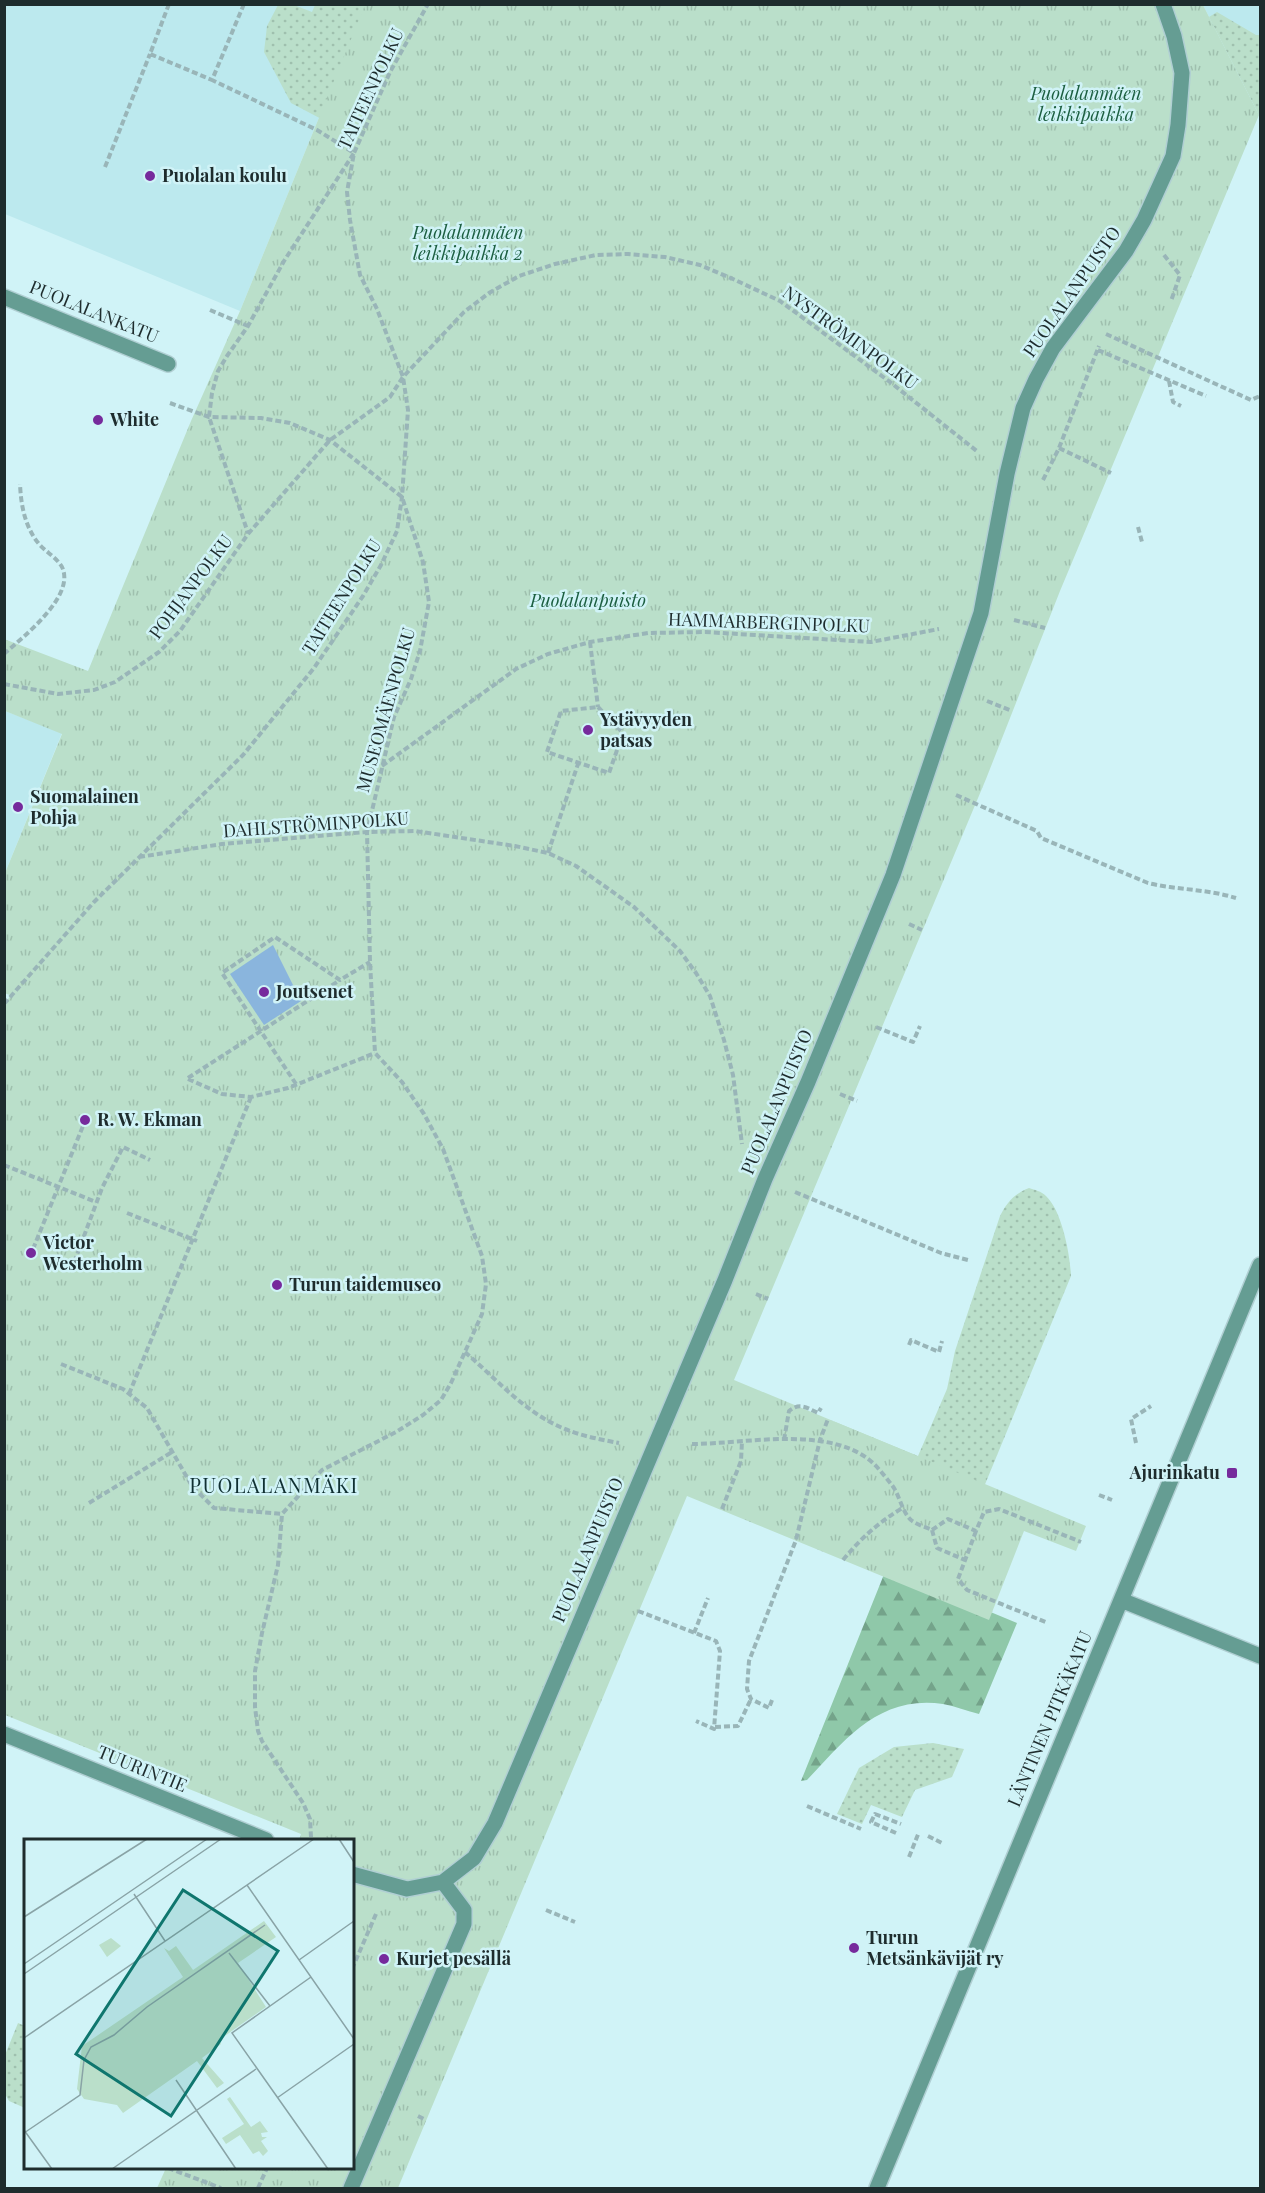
<svg xmlns="http://www.w3.org/2000/svg" width="1265" height="2193" font-family="'Playfair Display',serif">
	<style>
		.built { fill: #bce9ee }
		.grass { fill: url(#grass-dots) }
		.forest { fill: url(#forest-firs) }
		.park { fill: url(#park-tufts) }
		.water { fill: #8ab5dd }
		.lines { fill: none; stroke-linecap: round; stroke-linejoin: round }
		.minor-casing { stroke: #b0cfd3; stroke-width: 18 }
		.path { stroke: #99b5b8; stroke-width: 4; stroke-dasharray: 6 3; stroke-linecap: butt }
		.minor { stroke: #659d93; stroke-width: 15 }
		.poi-dot { fill: #762a9c; stroke: #d0f3f7; stroke-width: 2 }
		.labels { text-anchor: middle; stroke-width: 5; stroke-linejoin: round; paint-order: stroke }
		.street-label { font-size: 18px; fill: #1e2c2d; stroke: #d0f3f7 }
		.park-label { font-size: 18px; font-style: italic; fill: #1c5f41; stroke: #d0f3f7 }
		.poi-label { font-size: 18px; font-weight: bold; fill: #1e2c2d; stroke: #d0f3f7; text-anchor: start }
		.neighbourhood-label { font-size: 20px; letter-spacing: 1.5px; fill: #103032; stroke: #d0f3f7 }
		.inset-road { fill: none; stroke: #89a3a6; stroke-width: 1.5 }
		.view { fill: #0f766e; fill-opacity: 0.15; stroke: #0f766e; stroke-width: 3 }
		.inset-edge { fill: none; stroke: #1e2c2d; stroke-width: 3 }
	</style>
	<defs>
		<pattern id="grass-dots" width="8" height="8" patternUnits="userSpaceOnUse" patternTransform="scale(1.5)"><rect width="8" height="8" fill="#badfca"/><path d="M2 2h.1M6 6h.1" fill="none" stroke="#9fc0ae" stroke-width="1.8" stroke-linecap="round"/></pattern>
		<pattern id="forest-firs" width="22" height="20" patternUnits="userSpaceOnUse" patternTransform="scale(1.5)"><rect width="22" height="20" fill="#8fc8a9"/><path d="M5 1l3.5 6h-7zM16 11l3.5 6h-7z" fill="#74a38a"/></pattern>
		<pattern id="park-tufts" width="24" height="20" patternUnits="userSpaceOnUse" patternTransform="scale(1.5)"><rect width="24" height="20" fill="#badfca"/><path d="M3 7l-1-3M5 7V3M7 7l1-3M15 17l-1-3M17 17v-4M19 17l1-3" fill="none" stroke="#9fc0ae"/></pattern>
	</defs>
	<rect width="100%" height="100%" fill="#d0f3f7"/>
	<path class="built" d="M4 5H365L240 311 5 214Z
		M1203 5H1260V111L1259 115Z
		M5 711 62 733 5 873Z"/>
	<path class="grass" d="M278 5H294L312 12 315 5H416L329 123 291 103 264 52 267 26Z
		M1217 12 1256 35H1260V111L1259 115 1209 17Z
		M1029 1188C1035 1190 1041 1191 1046 1196 1062 1211 1070 1254 1071 1276L974 1511 833 1421 918 1456 947 1389 955 1351 1000 1216C1007 1202 1014 1194 1029 1188Z
		M933 1743 964 1749 952 1777 915 1790 902 1817 871 1805 862 1824 837 1814 859 1768 894 1747Z
		M18 2023 25 2026V2108L9 2101 5 2094V2055Z"/>
	<path class="forest" d="M895 1547 940 1591 1017 1623 979 1714C967 1711 955 1706 943 1704 879 1695 846 1739 807 1780L801 1781Z"/>
	<path class="park" d="M365 5H1203L1259 115 1060 591 986 779 734 1380 1086 1526 1076 1551 1024 1531 989 1620 687 1496 398 2188H157L166 2168H352V1840H299L301 1834 5 1715 4 1010 10 995 4 993 5 873 62 734 5 711 4 639 88 671 191 421 240 311Z"/>
	<path class="water" d="M273 945 301 1001 264 1025 230 974Z"/>
	<g class="lines">
		<defs>
			<path id="minor" d="M4 297 168 364
				M1121 1600 1260 1656
				M4 1734 266 1840
				M352 1874 407 1889 443 1882 474 1858 495 1823 725 1280 765 1179 808 1082 893 875 981 613 1007 474 1023 408 1036 379 1053 348 1126 251 1144 220 1173 156 1178 125 1182 73 1174 36 1163 4
				M351 2188 464 1924V1910L443 1882
				M877 2188 1260 1265"/>
		</defs>
		<use href="#minor" class="minor-casing"/>
		<path class="path" d="M169 4 150 54 212 80
			M244 4 212 80 317 130 354 153 284 261 248 326 227 356 218 371 212 393 209 417 248 533
			M105 167 150 54
			M1164 255 1180 275 1171 301
			M210 310 248 326
			M1106 334 1251 400 1260 396
			M1098 350 1206 396
			M1169 381 1173 402 1181 406
			M170 403 209 417 261 418 290 423 330 440 402 497 423 562 429 602 420 651 411 679 394 717 367 832 370 962 375 1053 402 1082 424 1114 443 1149 482 1256 486 1284 482 1314 451 1383 441 1400 423 1415 396 1432 322 1470 282 1514 278 1565 262 1633 255 1671V1707L258 1731 262 1741 303 1803 310 1819 311 1837
			M1059 448 1111 473
			M1043 480 1059 448 1099 346
			M1138 527 1142 542
			M1014 620 1045 628
			M590 642 598 707
			M4 654C23 637 76 596 62 567 57 558 46 552 39 544 25 527 21 506 20 484
			M4 684 58 694 94 690 115 682 159 652 180 631 248 534 330 440 390 397 403 377 464 312 489 293 519 276 555 264 596 255 628 254 665 257 700 265 733 279 780 301 890 382 978 452
			M987 701 1012 711
			M598 707 623 733 609 773 547 752 561 711Z
			M382 766 516 669 548 654 590 642 648 633 705 632 871 642 939 629
			M956 795 1037 831 1041 838 1148 883C1177 890 1207 889 1236 898
			M548 853 579 761
			M139 857 222 844 367 832 415 831 515 846 548 853 576 866 634 907 680 951 696 973 710 996 724 1040 733 1075 742 1144
			M909 924 922 930
			M4 1004 94 902 243 755 314 668 363 596 381 565 397 531 402 497 408 410 403 377 377 309 360 275 350 220 347 192 354 153 390 72 428 4
			M876 1027 913 1042 920 1026
			M188 1078 340 980
			M188 1079 222 1094 251 1097 288 1088 375 1053
			M296 1084 222 973 275 937 340 980 370 962
			M840 1094 857 1101
			M4 1165 96 1202
			M795 1192 941 1253 968 1260
			M127 1213 197 1241
			M33 1249 83 1126
			M102 1271 75 1260 102 1188 123 1147 150 1160
			M756 1294 768 1299
			M909 1345 911 1340 939 1352 942 1341
			M465 1352C494 1377 522 1409 556 1425 576 1435 598 1439 619 1443
			M61 1364 123 1389 147 1408 192 1486 214 1508 282 1514
			M129 1394 251 1097
			M784 1440 789 1411C800 1402 807 1408 818 1413L821 1408
			M1136 1443 1131 1419 1151 1406
			M692 1444C746 1444 836 1423 877 1467 883 1474 889 1481 894 1488 900 1498 903 1513 911 1520 917 1525 926 1527 932 1530
			M1099 1495 1112 1500
			M89 1503 172 1452
			M722 1509 741 1461 742 1441
			M932 1530 948 1519 976 1531 984 1512 999 1509 1081 1542
			M932 1530 937 1548 965 1560
			M976 1531 958 1579 967 1590 1048 1623
			M843 1560C861 1538 879 1522 904 1507
			M638 1611 716 1641 720 1651 714 1729 696 1721
			M694 1633 708 1598
			M772 1700 769 1708 751 1699 747 1689 749 1661 796 1540 820 1440 828 1419
			M715 1727 738 1726 751 1699
			M807 1806 861 1829
			M896 1833 871 1822 875 1814 901 1824
			M928 1836 944 1844
			M909 1857 919 1832
			M546 1910 575 1922
			M352 1969 376 1914
			M418 2116 426 2120
			M168 2168 221 2188
			M258 2188 267 2168"/>
		<use href="#minor" class="minor"/>
	</g>
	<g class="poi-dot">
		<circle cx="150" cy="176" r="6"/>
		<circle cx="98" cy="420" r="6"/>
		<circle cx="588" cy="730" r="6"/>
		<circle cx="18" cy="807" r="6"/>
		<circle cx="264" cy="992" r="6"/>
		<circle cx="85" cy="1120" r="6"/>
		<circle cx="31" cy="1253" r="6"/>
		<circle cx="277" cy="1285" r="6"/>
		<rect x="1226" y="1467" width="12" height="12" rx="3"/>
		<circle cx="854" cy="1948" r="6"/>
		<circle cx="384" cy="1959" r="6"/>
	</g>
	<g class="labels">
		<g class="street-label">
			<text transform="translate(371 89) rotate(-65)" y="6">TAITEENPOLKU</text>
			<text transform="translate(1072 292) rotate(-55)" y="6">PUOLALANPUISTO</text>
			<text transform="translate(94 312) rotate(22)" y="6">PUOLALANKATU</text>
			<text transform="translate(850 338) rotate(36)" y="6">NYSTRÖMINPOLKU</text>
			<text transform="translate(191 587) rotate(-53)" y="6">POHJANPOLKU</text>
			<text transform="translate(342 597) rotate(-58)" y="6">TAITEENPOLKU</text>
			<text transform="translate(769 623) rotate(2)" y="6">HAMMARBERGINPOLKU</text>
			<text transform="translate(386 710) rotate(-74)" y="6">MUSEOMÄENPOLKU</text>
			<text transform="translate(316 825) rotate(-4)" y="6">DAHLSTRÖMINPOLKU</text>
			<text transform="translate(777 1102) rotate(-67)" y="6">PUOLALANPUISTO</text>
			<text transform="translate(588 1550) rotate(-67)" y="6">PUOLALANPUISTO</text>
			<text transform="translate(1050 1719) rotate(-67)" y="6">LÄNTINEN PITKÄKATU</text>
			<text transform="translate(142 1769) rotate(22)" y="6">TUURINTIE</text>
		</g>
		<g class="park-label">
			<text x="1086" y="100">Puolalanmäen<tspan x="1086" dy="21">leikkipaikka</tspan></text>
			<text x="468" y="239">Puolalanmäen<tspan x="468" dy="21">leikkipaikka 2</tspan></text>
			<text x="588" y="607">Puolalanpuisto</text>
		</g>
		<g class="poi-label">
			<text x="162" y="182">Puolalan koulu</text>
			<text x="110" y="426">White</text>
			<text x="600" y="726">Ystävyyden<tspan x="600" dy="21">patsas</tspan></text>
			<text x="30" y="803">Suomalainen<tspan x="30" dy="21">Pohja</tspan></text>
			<text x="276" y="998">Joutsenet</text>
			<text x="97" y="1126">R. W. Ekman</text>
			<text x="43" y="1249">Victor<tspan x="43" dy="21">Westerholm</tspan></text>
			<text x="289" y="1291">Turun taidemuseo</text>
			<text x="1220" y="1479" text-anchor="end">Ajurinkatu</text>
			<text x="866" y="1944">Turun<tspan x="866" dy="21">Metsänkävijät ry</tspan></text>
			<text x="396" y="1965">Kurjet pesällä</text>
		</g>
		<g class="neighbourhood-label">
			<text x="274" y="1493">PUOLALANMÄKI</text>
		</g>
	</g>
	<g transform="translate(24 1839)">
		<rect width="330" height="330" fill="#d0f3f7"/>
		<path d="M87 99 97 107 83 118 75 106ZM206 258 227 288 236 282 244 293 237 294 238 298H243L237 302 244 312 239 317 235 312 229 315 216 296 202 305 198 299 220 285 203 260Z" fill="#badfca"/>
		<path d="M240 82 252 98 214 124 242 168 195 201 197 205 178 219 200 244 193 249 173 222 99 274 93 266 60 260 53 250 58 207 159 138 140 109 145 112 152 107 169 131Z" fill="#badfca"/>
		<path class="inset-road" d="M315 0 330 23M223 46 330 200M110 55 141 102M0 78 123 0M205 114 246 167M275 121 330 82M0 125 183 0M0 135 197 0M287 138 208 194 304 330M0 199 290 0M152 241 212 330M253 259 330 205M0 291 28 330M0 294 56 256 60 221 67 208 90 196 123 168 241 86M88 330 232 230"/>
		<path class="view" d="M159 51 254 112 147 277 52 215Z"/>
		<rect width="330" height="330" class="inset-edge"/>
	</g>
	<rect width="1265" height="2193" fill="none" stroke="#1e2c2d" stroke-width="12"/>
</svg>
